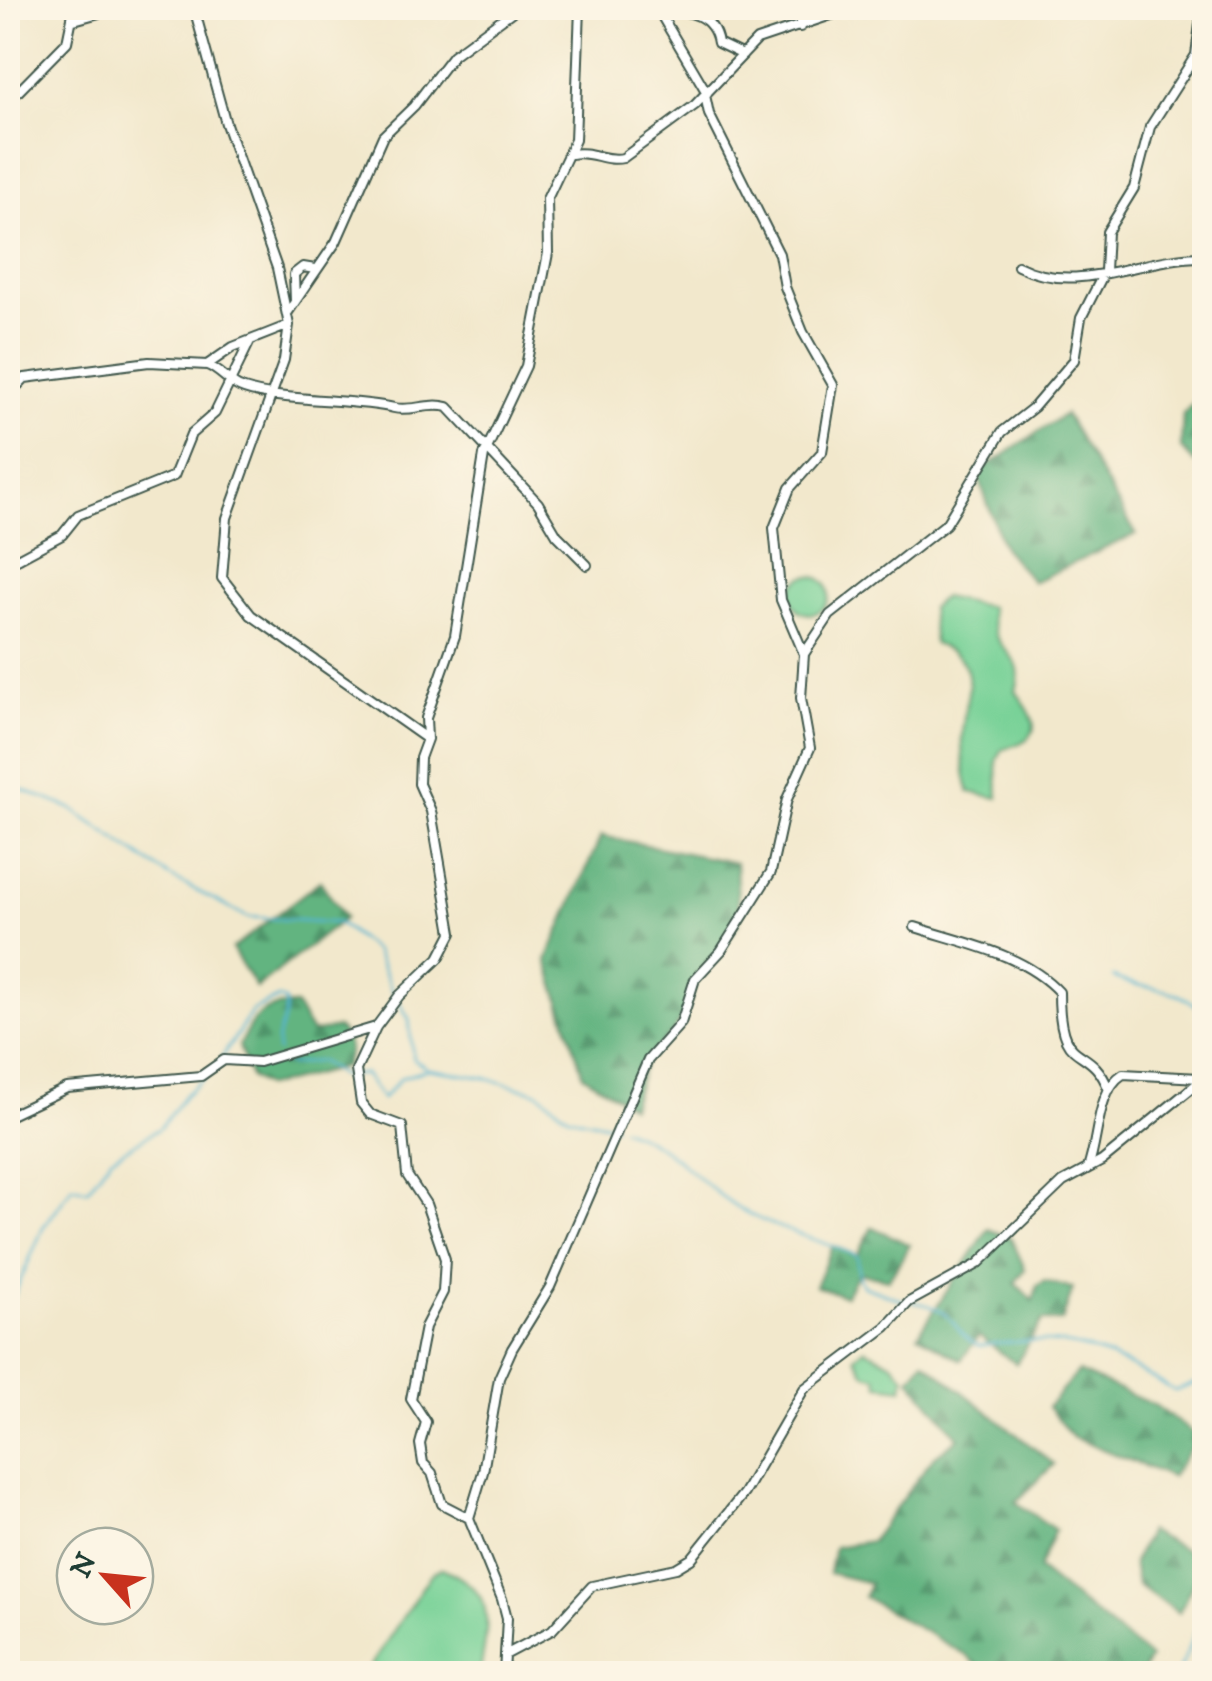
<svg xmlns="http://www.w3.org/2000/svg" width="1212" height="1681" font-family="'IM FELL DW Pica',serif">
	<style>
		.grass { fill: #79d298; stroke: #4c8866; stroke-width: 2.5 }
		.forest { fill: url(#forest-firs); stroke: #40785a; stroke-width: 2.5 }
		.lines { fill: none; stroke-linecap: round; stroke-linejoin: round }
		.stream { stroke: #52b5d1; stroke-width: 2.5 }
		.street-casing { stroke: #3f574b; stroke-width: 12 }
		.street { stroke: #fff; stroke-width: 8 }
	</style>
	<defs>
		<pattern id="forest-firs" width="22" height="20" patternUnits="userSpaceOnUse" patternTransform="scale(2.5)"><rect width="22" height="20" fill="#62b480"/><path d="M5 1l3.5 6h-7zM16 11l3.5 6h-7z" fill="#50946a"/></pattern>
	</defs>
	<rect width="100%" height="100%" fill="#fcf5e5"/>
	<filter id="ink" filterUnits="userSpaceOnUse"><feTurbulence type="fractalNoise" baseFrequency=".01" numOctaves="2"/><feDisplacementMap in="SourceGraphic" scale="20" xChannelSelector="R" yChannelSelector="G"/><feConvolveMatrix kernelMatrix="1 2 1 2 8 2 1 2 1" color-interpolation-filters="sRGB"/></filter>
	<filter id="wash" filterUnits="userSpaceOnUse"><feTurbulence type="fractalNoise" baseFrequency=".0048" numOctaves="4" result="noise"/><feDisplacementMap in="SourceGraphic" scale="40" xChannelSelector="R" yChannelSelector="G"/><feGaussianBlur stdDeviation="2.25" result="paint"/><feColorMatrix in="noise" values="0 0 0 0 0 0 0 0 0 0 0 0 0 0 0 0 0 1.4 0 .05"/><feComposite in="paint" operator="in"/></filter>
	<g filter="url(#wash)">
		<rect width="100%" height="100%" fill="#f2e8cc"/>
		<path class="grass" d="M791 595a19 19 0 1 1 38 0a19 19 0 1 1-38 0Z
			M943 597 990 607C991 617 992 631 998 640 1012 661 1024 663 1016 691 1038 724 1046 736 1002 750L997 761 998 798 969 792C965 774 961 755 962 736 964 695 987 661 934 644L930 608Z
			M864 1349 893 1363 905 1377 903 1388 879 1385 877 1377 865 1374 855 1357Z
			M442 1568C499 1593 488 1622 480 1673H366L431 1574Z"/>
		<path class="forest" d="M1204 392V454L1195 463 1181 448 1183 414Z
			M1065 414 1136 534 1033 582 1003 547 977 473Z
			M601 836 736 863 739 922 721 951 697 973 690 1003 673 1032 646 1059 631 1106 583 1075 547 960Z
			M320 881 345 918 256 988 232 949Z
			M295 1005 312 1033 337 1028C351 1038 350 1051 345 1067L267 1087 250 1077 239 1046C254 1016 260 1006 295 1005Z
			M872 1227 910 1245 889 1279 858 1273 845 1296 815 1286 833 1246 857 1256Z
			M988 1229 1011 1238 1025 1269 1015 1283 1033 1301 1037 1286 1045 1281 1073 1289 1062 1321H1042L1016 1364 979 1336 961 1360 918 1335Z
			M924 1361 1054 1464 1016 1502 1055 1530 1038 1569 1150 1658 1142 1673H987L964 1654 864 1597 870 1583 829 1573 834 1547 871 1541 933 1458 959 1438 910 1379Z
			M1078 1372 1156 1406 1198 1437 1171 1477 1072 1437 1048 1407Z
			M1149 1531 1204 1560 1179 1613 1137 1585 1133 1563Z"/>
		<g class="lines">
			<path class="stream" d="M8 784 70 808 169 876 247 917 339 923 375 951 394 996
				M8 797 19 791
				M1113 977C1147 993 1170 981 1204 1012
				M399 1002 409 1019 413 1059 428 1069 486 1078 539 1093 568 1116 615 1126
				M221 1059 253 1010 279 998 285 1001C289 1020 274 1031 278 1051
				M281 1059 289 1065 320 1061 341 1076 364 1074 382 1099 401 1078 425 1070
				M622 1128C679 1148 700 1188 749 1214 783 1232 822 1240 857 1256L859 1279 864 1286 905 1301
				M913 1302C960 1309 949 1332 979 1346 1067 1333 1100 1348 1175 1391L1204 1380
				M8 1309 43 1228 73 1186 87 1190 111 1158 160 1128 185 1095 210 1073
				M1204 1510 1194 1533 1204 1549
				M1178 1674 1204 1611"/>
		</g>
	</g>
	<g filter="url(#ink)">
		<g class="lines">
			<defs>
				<path id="street" d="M194 8 226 124 277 268 289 325 284 360 227 518 222 578 251 615 427 739
					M657 8 707 93
					M659 8C685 11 713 12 718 43L743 55
					M800 8V27
					M74 20 117 8
					M8 102 67 42 74 8
					M572 154C591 150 605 162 623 158L695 105 757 40 852 8
					M1018 266C1078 297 1141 256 1204 257
					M295 301 294 274 303 267 315 269
					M288 312 336 242 383 136 414 106 453 55 517 8
					M207 365C220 370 227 381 239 387 273 402 352 398 394 408 411 412 429 402 448 407L538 503 557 535 587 565
					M8 395 25 378 149 362 207 365 233 347 289 325
					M8 564 62 535 78 515 174 476 191 434 215 413 250 341
					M804 654 830 615 946 524 1002 432 1034 407 1074 360 1081 318 1105 271 1107 232 1134 188 1150 127 1196 55 1202 8
					M915 927C963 943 1023 953 1059 992 1059 1075 1089 1038 1109 1090
					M8 1116 67 1088 201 1076 224 1060 259 1062 376 1027
					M1088 1168C1099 1139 1096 1091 1123 1074L1200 1078
					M469 1518 483 1472 499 1378 512 1349 550 1287 648 1060 681 1023 695 979 721 951 771 872 787 799 810 748 801 698 804 654 781 600 774 528 790 488 822 452 833 385 803 332 785 287 779 254 709 114 705 95
					M505 1655 552 1630 592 1586 676 1568 691 1559 744 1493 804 1389 886 1327 909 1302 978 1264 1063 1182 1102 1161 1204 1078
					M504 1674 507 1618 502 1599 469 1518 442 1504 432 1473 423 1463 420 1444 426 1422 411 1399 425 1327 443 1292 445 1259 426 1204 407 1175 402 1126 370 1114 361 1103 356 1070 376 1027 399 996 439 958 452 933 431 811 419 784 420 758 427 739 426 718 455 636 484 455 526 366 548 253 547 199 575 140 580 8"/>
			</defs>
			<use href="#street" class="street-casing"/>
			<use href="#street" class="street"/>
		</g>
	</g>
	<rect width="1212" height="1681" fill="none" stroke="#fcf5e5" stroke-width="40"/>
	<g transform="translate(105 1576) rotate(297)"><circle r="48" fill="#fcf5e5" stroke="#a4ab9e" stroke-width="2.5"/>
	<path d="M0-8L18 38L0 25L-18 38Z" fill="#c8321e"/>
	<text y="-15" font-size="28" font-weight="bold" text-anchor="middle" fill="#1f3d34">N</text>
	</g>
</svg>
